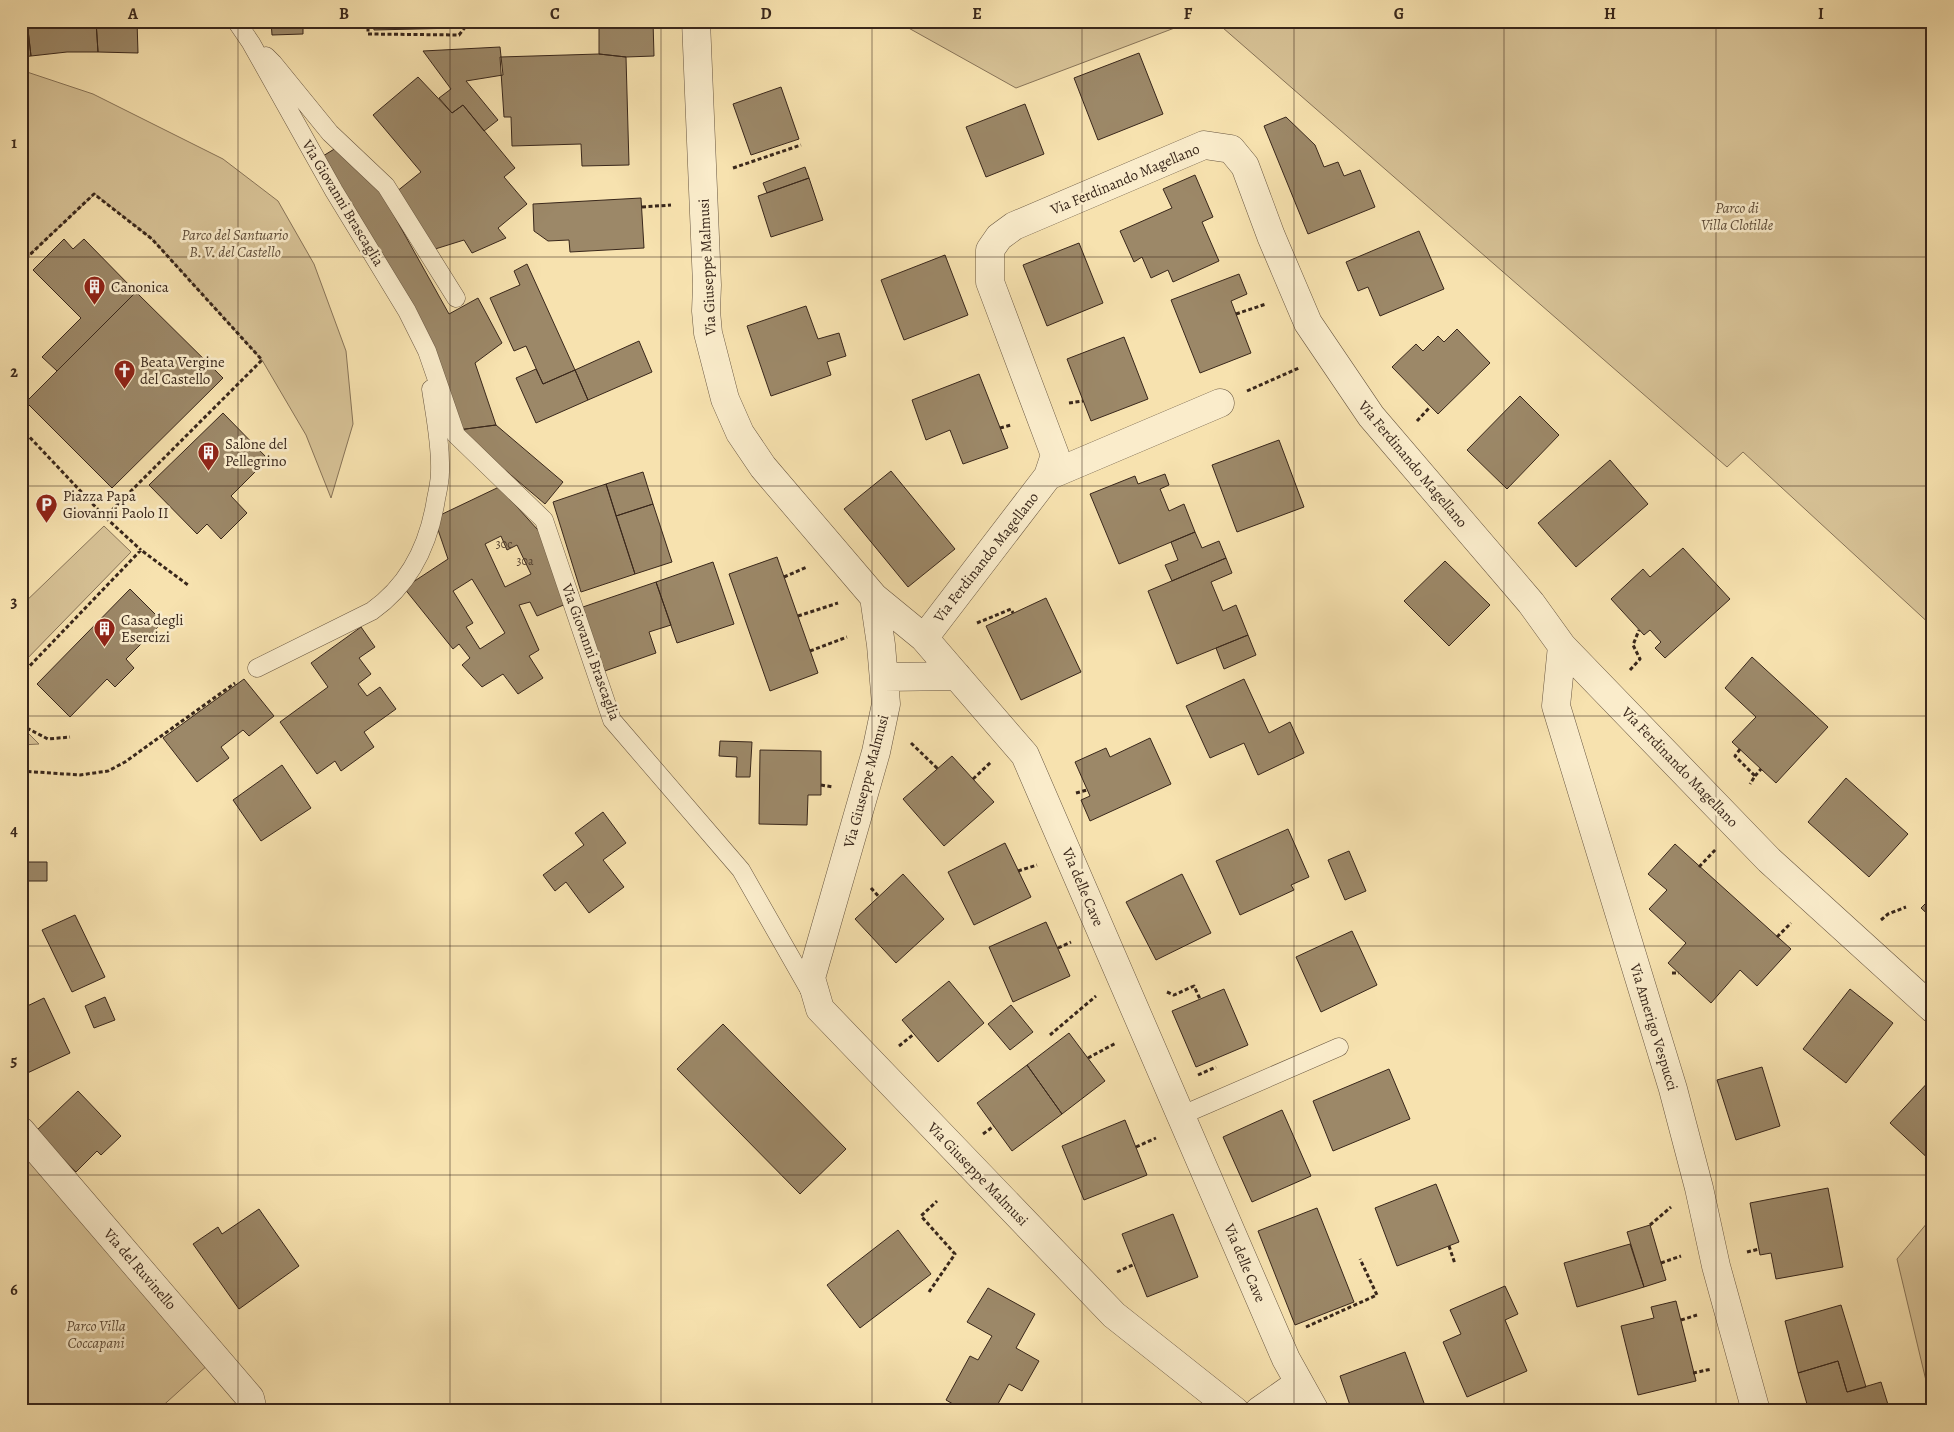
<svg xmlns="http://www.w3.org/2000/svg" width="1954" height="1432" font-family="Alegreya,serif">
	<style>
		.green { fill: #d7c296; stroke: #887458 }
		.building { fill: #9c8868; stroke: #39271b; fill-rule: evenodd }
		.lines { fill: none; stroke-linecap: round; stroke-linejoin: round }
		.lane-casing { stroke: #685640; stroke-width: 19 }
		.street-casing { stroke: #685640; stroke-width: 29 }
		.path { stroke: #39271b; stroke-width: 3; stroke-dasharray: 4 2.5; stroke-linecap: butt }
		.lane { stroke: #faeccb; stroke-width: 18 }
		.street { stroke: #faeccb; stroke-width: 28 }
		.grid { fill: none; stroke: #39271b; stroke-width: 1; stroke-opacity: 0.55 }
		.labels { text-anchor: middle; stroke-width: 5; stroke-linejoin: round; paint-order: stroke }
		.number-label { font-size: 12px; fill: #523f2e }
		.street-label { font-size: 15px; fill: #39271b; stroke: #faeccb }
		.park-label { font-size: 15px; font-style: italic; fill: #604e3a; stroke: #faeccb }
		.poi-label { font-size: 15px; fill: #39271b; stroke: #faeccb; text-anchor: start }
		.neatline { fill: none; stroke: #39271b; stroke-width: 2 }
		.grid-label { font-size: 16px; text-anchor: middle; font-weight: bold; fill: #39271b }
	</style>
	<rect width="100%" height="100%" fill="#f7e2af"/>
	<filter id="stains"><feTurbulence type="fractalNoise" baseFrequency=".004" numOctaves="4"/><feColorMatrix values="0 0 0 0 .2 0 0 0 0 .09 0 0 0 0 .02 0 0 0 .5 -.17"/></filter>
	<radialGradient id="worn" r=".72"><stop offset=".6" stop-color="#630" stop-opacity="0"/><stop offset="1" stop-color="#630" stop-opacity=".3"/></radialGradient>
	<path class="green" d="M896 21H1193L1016 88Z
		M1215 21H1933V627L1743 452 1727 467Z
		M21 70 93 94 223 159 278 201 314 264 346 351 353 424 331 498 306 435 262 360 152 239 95 194 21 263Z
		M104 526 131 552 21 665V606Z
		M21 726 39 744 21 745Z
		M21 1137 220 1354 157 1411H21Z
		M1933 1216V1410L1897 1259Z"/>
	<path class="building" d="M21 21H27L31 56 21 57Z
		M27 21H96L98 52H67L31 56Z
		M96 21H137L138 53 98 52Z
		M271 21H303V34L272 35Z
		M373 21H463L458 28 374 30Z
		M599 21H653L654 56 626 57 599 54Z
		M500 47 503 75 466 81 498 120 484 131 463 105 452 113 439 98 451 89 423 51Z
		M1139 53 1163 114 1098 140 1074 78Z
		M599 54 626 57 629 165 582 166 581 144 512 146 511 117H504L500 57Z
		M418 77 452 113 463 105 515 168 504 177 527 204 498 228 506 238 472 253 464 240 432 250 396 192 421 172 373 115Z
		M781 87 799 139 751 155 733 104Z
		M1025 104 1044 154 986 177 966 127Z
		M1286 117 1315 145 1324 167 1338 162 1344 176 1360 170 1375 207 1308 234 1264 126Z
		M336 148 377 185 449 314 478 298 502 343 475 363 496 425 458 430 323 156Z
		M805 167 809 178 767 193 763 183Z
		M1195 175 1213 217 1202 222 1219 261 1173 282 1168 270 1151 278 1142 257 1134 262 1120 231 1172 208 1163 189Z
		M809 178 823 220 771 237 758 196Z
		M641 198 644 248 570 252 569 240 548 241 534 231 533 204Z
		M1419 231 1444 289 1380 316 1368 287 1358 291 1346 262Z
		M64 239 73 249 84 239 136 292 57 371 42 357 81 318 33 270Z
		M1079 243 1103 303 1047 326 1023 265Z
		M945 255 968 315 904 340 881 280Z
		M527 264 575 370 543 384 526 346 514 351 490 298 520 285 514 271Z
		M1239 274 1247 294 1231 301 1251 353 1200 373 1171 300Z
		M136 292 223 378 112 488 26 402Z
		M806 306 818 339 839 333 846 356 827 362 831 375 771 396 747 326Z
		M1457 329 1490 363 1438 414 1392 367 1416 344 1423 351 1438 336 1444 342Z
		M1124 337 1148 399 1091 421 1067 359Z
		M639 341 652 372 588 400 575 370Z
		M536 369 543 384 575 370 588 400 536 423 516 378Z
		M979 374 1008 448 963 464 950 430 926 440 912 400Z
		M1520 396 1559 435 1507 489 1467 450Z
		M223 413 268 459 231 496 247 513 221 539 207 524 197 534 149 485Z
		M496 425 563 482 545 504 458 430Z
		M1279 440 1304 507 1237 532 1212 465Z
		M1610 460 1648 504 1576 567 1538 523Z
		M891 471 955 549 908 587 844 509Z
		M643 472 653 504 616 516 606 484Z
		M1165 474 1169 485 1160 489 1169 511 1184 504 1195 532 1119 564 1090 494 1135 476 1138 484Z
		M606 484 635 574 581 592 553 502Z
		M499 487 547 540 566 604 537 616 530 602 519 605 539 650 529 656 543 678 518 694 503 674 482 687 462 665 470 658 459 644 453 649 404 588 448 559 434 518ZM501 536 507 550 517 545 531 574 505 587 485 544ZM472 579 505 633 480 649 466 627 473 623 453 591Z
		M653 504 672 562 635 574 616 516Z
		M1195 532 1202 548 1219 541 1226 558 1172 581 1165 565 1178 560 1171 542Z
		M1683 548 1730 599 1665 658 1655 648 1661 642 1650 630 1644 635 1611 599 1643 569 1650 577Z
		M777 557 818 673 770 691 729 574Z
		M1226 558 1232 573 1211 582 1223 611 1236 605 1248 635 1177 664 1148 591Z
		M1445 561 1490 605 1449 646 1404 601Z
		M713 562 734 624 677 643 656 582Z
		M656 582 671 625 649 632 656 653 599 673 577 609Z
		M130 589 163 622 126 659 134 668 115 687 107 679 70 717 37 684Z
		M1046 598 1081 672 1021 700 986 626Z
		M361 627 375 647 359 658 371 674 358 684 367 696 380 687 396 709 364 732 374 747 341 771 335 761 317 774 280 722 328 687 311 663Z
		M1248 635 1256 655 1224 669 1216 648Z
		M1752 657 1828 727 1776 783 1732 742 1756 717 1725 688Z
		M244 679 274 716 249 736 243 730 221 747 229 758 197 782 163 738Z
		M1244 679 1269 733 1290 722 1304 753 1258 775 1244 743 1210 758 1186 706Z
		M1150 738 1171 784 1090 821 1081 800 1090 796 1075 762 1106 748 1110 757Z
		M720 741 752 742 750 777H736L737 757 719 756Z
		M760 750 821 751V795H808L807 825 759 824Z
		M952 756 994 802 944 846 903 799Z
		M282 765 311 808 261 841 233 800Z
		M1846 778 1908 834 1869 877 1808 822Z
		M603 812 626 843 603 860 624 887 589 913 566 882 555 891 543 875 584 845 575 833Z
		M1288 829 1309 877 1291 885 1294 890 1240 915 1216 861Z
		M1005 843 1031 897 974 925 948 872Z
		M1675 844 1791 949 1757 986 1740 970 1711 1003 1668 963 1686 943 1649 909 1667 890 1648 874Z
		M1349 851 1366 891 1345 900 1328 860Z
		M21 862H47V881H21Z
		M903 874 944 919 896 963 855 919Z
		M1182 874 1211 933 1156 960 1126 902Z
		M1933 896V919L1921 908Z
		M75 915 105 977 72 992 42 930Z
		M1046 922 1070 976 1013 1002 989 947Z
		M1352 931 1377 985 1321 1012 1296 957Z
		M949 981 984 1023 938 1062 902 1020Z
		M1224 989 1248 1045 1196 1067 1172 1011Z
		M1850 989 1893 1023 1846 1083 1803 1049Z
		M105 997 115 1020 94 1028 85 1006Z
		M44 998 70 1053 21 1076V1009Z
		M1011 1005 1033 1032 1010 1050 988 1024Z
		M723 1024 846 1149 800 1194 677 1069Z
		M1069 1033 1105 1081 1062 1114 1027 1065Z
		M1027 1065 1062 1114 1012 1151 977 1103Z
		M1762 1067 1780 1126 1736 1140 1717 1080Z
		M1389 1069 1410 1119 1333 1151 1313 1101Z
		M1933 1077V1163L1890 1123Z
		M78 1091 121 1136 101 1155 97 1151 76 1172 36 1131Z
		M1282 1110 1311 1176 1252 1202 1223 1137Z
		M1125 1120 1147 1175 1084 1200 1062 1146Z
		M1436 1184 1459 1242 1397 1266 1375 1208Z
		M1828 1188 1843 1267 1776 1279 1771 1253 1760 1255 1750 1203Z
		M1317 1208 1354 1302 1295 1325 1258 1231Z
		M259 1209 299 1266 239 1309 193 1244 218 1227 222 1234Z
		M1173 1214 1198 1277 1147 1297 1122 1234Z
		M1650 1225 1666 1280 1644 1287 1627 1232Z
		M898 1230 931 1274 860 1328 827 1285Z
		M1630 1244 1644 1287 1577 1307 1564 1263Z
		M1505 1286 1518 1314 1505 1320 1527 1371 1467 1397 1443 1342 1461 1334 1450 1310Z
		M988 1288 1035 1314 1016 1348 1039 1361 1022 1391 1009 1384 994 1411H965L946 1400 970 1356 978 1360 992 1336 967 1322Z
		M1676 1301 1696 1381 1638 1395 1621 1326 1654 1318 1651 1307Z
		M1841 1305 1866 1387 1847 1392 1838 1361 1798 1373 1785 1321Z
		M1405 1352 1427 1411H1352L1340 1376Z
		M1838 1361 1847 1392 1881 1382 1890 1411H1809L1798 1373Z"/>
	<g class="lines">
		<defs>
			<path id="lane" d="M236 21 251 43 334 191 407 311 427 351 456 435 544 520 612 720 741 870 810 991
				M266 56 273 63 330 133 386 186 456 298
				M257 668 372 611C410 584 429 544 436 499 438 490 440 481 440 472 441 444 435 416 431 389
				M1180 1116 1339 1047"/>
			<path id="street" d="M696 21 707 285 706 311 708 333 725 399 740 433 763 467 874 597 924 638 1025 755 1286 1359 1315 1411
				M1048 476 1220 403
				M874 597 881 645 886 704 876 752 811 978 820 1009 1114 1315 1235 1411
				M924 638 1048 476 1055 455 990 282V250L999 237 1014 226 1204 145 1231 149 1245 166 1271 236 1308 323 1371 416 1531 603 1562 646 1769 860 1933 1009
				M1562 646 1556 706 1673 1089 1699 1188 1716 1266 1756 1411
				M884 677 957 676
				M21 1131 250 1398 253 1411
				M1259 1411 1299 1383"/>
		</defs>
		<use href="#lane" class="lane-casing"/>
		<use href="#street" class="street-casing"/>
		<path class="path" d="M368 21V34L459 35 470 21
			M733 168 801 145
			M642 207 671 205
			M21 263 94 194 152 239 262 360 105 517
			M1236 314 1266 304
			M1247 391 1299 368
			M1069 403 1083 401
			M1417 421 1430 407
			M21 428 105 517 141 550
			M1000 428 1011 425
			M784 577 807 567
			M798 616 838 603
			M977 623 1011 609 1013 613
			M810 651 847 637
			M1630 670 1640 659 1633 645 1639 630
			M21 675 141 550 188 585
			M21 725 48 739 70 737
			M911 743 938 769
			M1740 749 1735 756 1755 776 1750 784
			M21 771 80 775 108 771 125 762 235 683
			M1755 776 1761 769
			M973 779 991 762
			M821 785 833 787
			M1076 793 1087 790
			M1699 867 1716 849
			M1018 871 1037 865
			M871 888 879 897
			M1881 920 1888 914 1906 907
			M1777 937 1791 923
			M1058 948 1071 942
			M1672 973H1679
			M1167 992 1174 995 1194 986 1200 999
			M1050 1035 1096 996
			M899 1046 914 1034
			M1088 1058 1116 1043
			M1198 1075 1216 1067
			M983 1134 994 1126
			M1136 1147 1156 1138
			M1650 1225 1671 1207
			M1449 1246 1455 1264
			M1747 1252 1759 1249
			M1661 1263 1681 1256
			M1117 1272 1135 1264
			M929 1292 955 1254 921 1216 937 1201
			M1681 1320 1697 1315
			M1306 1327 1377 1295 1360 1259
			M1693 1373 1712 1369"/>
		<use href="#lane" class="lane"/>
		<use href="#street" class="street"/>
	</g>
	<path class="grid" d="M238 21V1411M450 21V1411M661 21V1411M872 21V1411M1082 21V1411M1294 21V1411M1504 21V1411M1716 21V1411M21 257H1933M21 486H1933M21 716H1933M21 946H1933M21 1175H1933"/>
	<defs>
		<symbol id="building-pin" viewBox="-11 -11 22 30"><path d="M0 17L-7.5 6A9.5 9.5 0 1 1 7.5 6Z" fill="#8f2418" stroke="#faeccb"/><path d="M-4-6H4V6H1V3H-1V6H-4ZM-2.5-4.3h1.7v1.8h-1.7ZM.8-4.3h1.7v1.8H.8ZM-2.5-1h1.7V.8h-1.7ZM.8-1h1.7V.8H.8Z" fill="#fff"/></symbol>
		<symbol id="church-pin" viewBox="-11 -11 22 30"><path d="M0 17L-7.5 6A9.5 9.5 0 1 1 7.5 6Z" fill="#8f2418" stroke="#faeccb"/><path d="M-1.2-6h2.4v3.5h3.3v2.4h-3.3V6h-2.4V-.1h-3.3v-2.4h3.3Z" fill="#fff"/></symbol>
		<symbol id="parking-pin" viewBox="-11 -11 22 30"><path d="M0 17L-7.5 6A9.5 9.5 0 1 1 7.5 6Z" fill="#8f2418" stroke="#faeccb"/><path d="M-3.5-5.5H1a3.5 3.5 0 0 1 0 7H-1V5.5H-3.5ZM-1-3.4V-.6H.8a1.4 1.4 0 0 0 0-2.8Z" fill="#fff"/></symbol>
	</defs>
	<g fill-rule="evenodd">
		<use href="#building-pin" x="82" y="274" width="25" height="34"/>
		<use href="#church-pin" x="112" y="358" width="25" height="34"/>
		<use href="#building-pin" x="196" y="440" width="25" height="34"/>
		<use href="#parking-pin" x="34" y="492" width="25" height="34"/>
		<use href="#building-pin" x="92" y="616" width="25" height="34"/>
	</g>
	<g class="labels">
		<g class="number-label">
			<text x="504" y="548">30c</text>
			<text x="525" y="565">30a</text>
		</g>
		<g class="street-label">
			<text transform="translate(1125 179) rotate(-23)" y="5">Via Ferdinando Magellano</text>
			<text transform="translate(343 203) rotate(59)" y="5">Via Giovanni Brascaglia</text>
			<text transform="translate(707 267) rotate(-93)" y="5">Via Giuseppe Malmusi</text>
			<text transform="translate(1413 464) rotate(50)" y="5">Via Ferdinando Magellano</text>
			<text transform="translate(986 557) rotate(-52)" y="5">Via Ferdinando Magellano</text>
			<text transform="translate(591 652) rotate(70)" y="5">Via Giovanni Brascaglia</text>
			<text transform="translate(1680 767) rotate(46)" y="5">Via Ferdinando Magellano</text>
			<text transform="translate(866 781) rotate(-75)" y="5">Via Giuseppe Malmusi</text>
			<text transform="translate(1083 887) rotate(67)" y="5">Via delle Cave</text>
			<text transform="translate(1654 1027) rotate(73)" y="5">Via Amerigo Vespucci</text>
			<text transform="translate(978 1174) rotate(46)" y="5">Via Giuseppe Malmusi</text>
			<text transform="translate(1245 1263) rotate(67)" y="5">Via delle Cave</text>
			<text transform="translate(140 1269) rotate(49)" y="5">Via del Ruvinello</text>
		</g>
		<g class="park-label">
			<text x="1737" y="213">Parco di<tspan x="1737" dy="17">Villa Clotilde</tspan></text>
			<text x="235" y="240">Parco del Santuario<tspan x="235" dy="17">B. V. del Castello</tspan></text>
			<text x="96" y="1331">Parco Villa<tspan x="96" dy="17">Coccapani</tspan></text>
		</g>
		<g class="poi-label">
			<text x="111" y="292">Canonica</text>
			<text x="140" y="367">Beata Vergine<tspan x="140" dy="17">del Castello</tspan></text>
			<text x="225" y="449">Salone del<tspan x="225" dy="17">Pellegrino</tspan></text>
			<text x="63" y="501">Piazza Papa<tspan x="63" dy="17">Giovanni Paolo II</tspan></text>
			<text x="121" y="625">Casa degli<tspan x="121" dy="17">Esercizi</tspan></text>
		</g>
	</g>
	<rect width="1954" height="1432" fill="none" stroke="#f7e2af" stroke-width="55"/>
	<rect x="28" y="28" width="1898" height="1376" class="neatline"/>
	<g class="grid-label">
		<text x="133" y="19">A</text>
		<text x="344" y="19">B</text>
		<text x="555" y="19">C</text>
		<text x="766" y="19">D</text>
		<text x="977" y="19">E</text>
		<text x="1188" y="19">F</text>
		<text x="1399" y="19">G</text>
		<text x="1610" y="19">H</text>
		<text x="1821" y="19">I</text>
		<text x="14" y="148">1</text>
		<text x="14" y="377">2</text>
		<text x="14" y="607">3</text>
		<text x="14" y="836">4</text>
		<text x="14" y="1066">5</text>
		<text x="14" y="1295">6</text>
	</g>
	<rect width="100%" height="100%" filter="url(#stains)"/>
	<rect width="100%" height="100%" fill="url(#worn)"/>
</svg>
